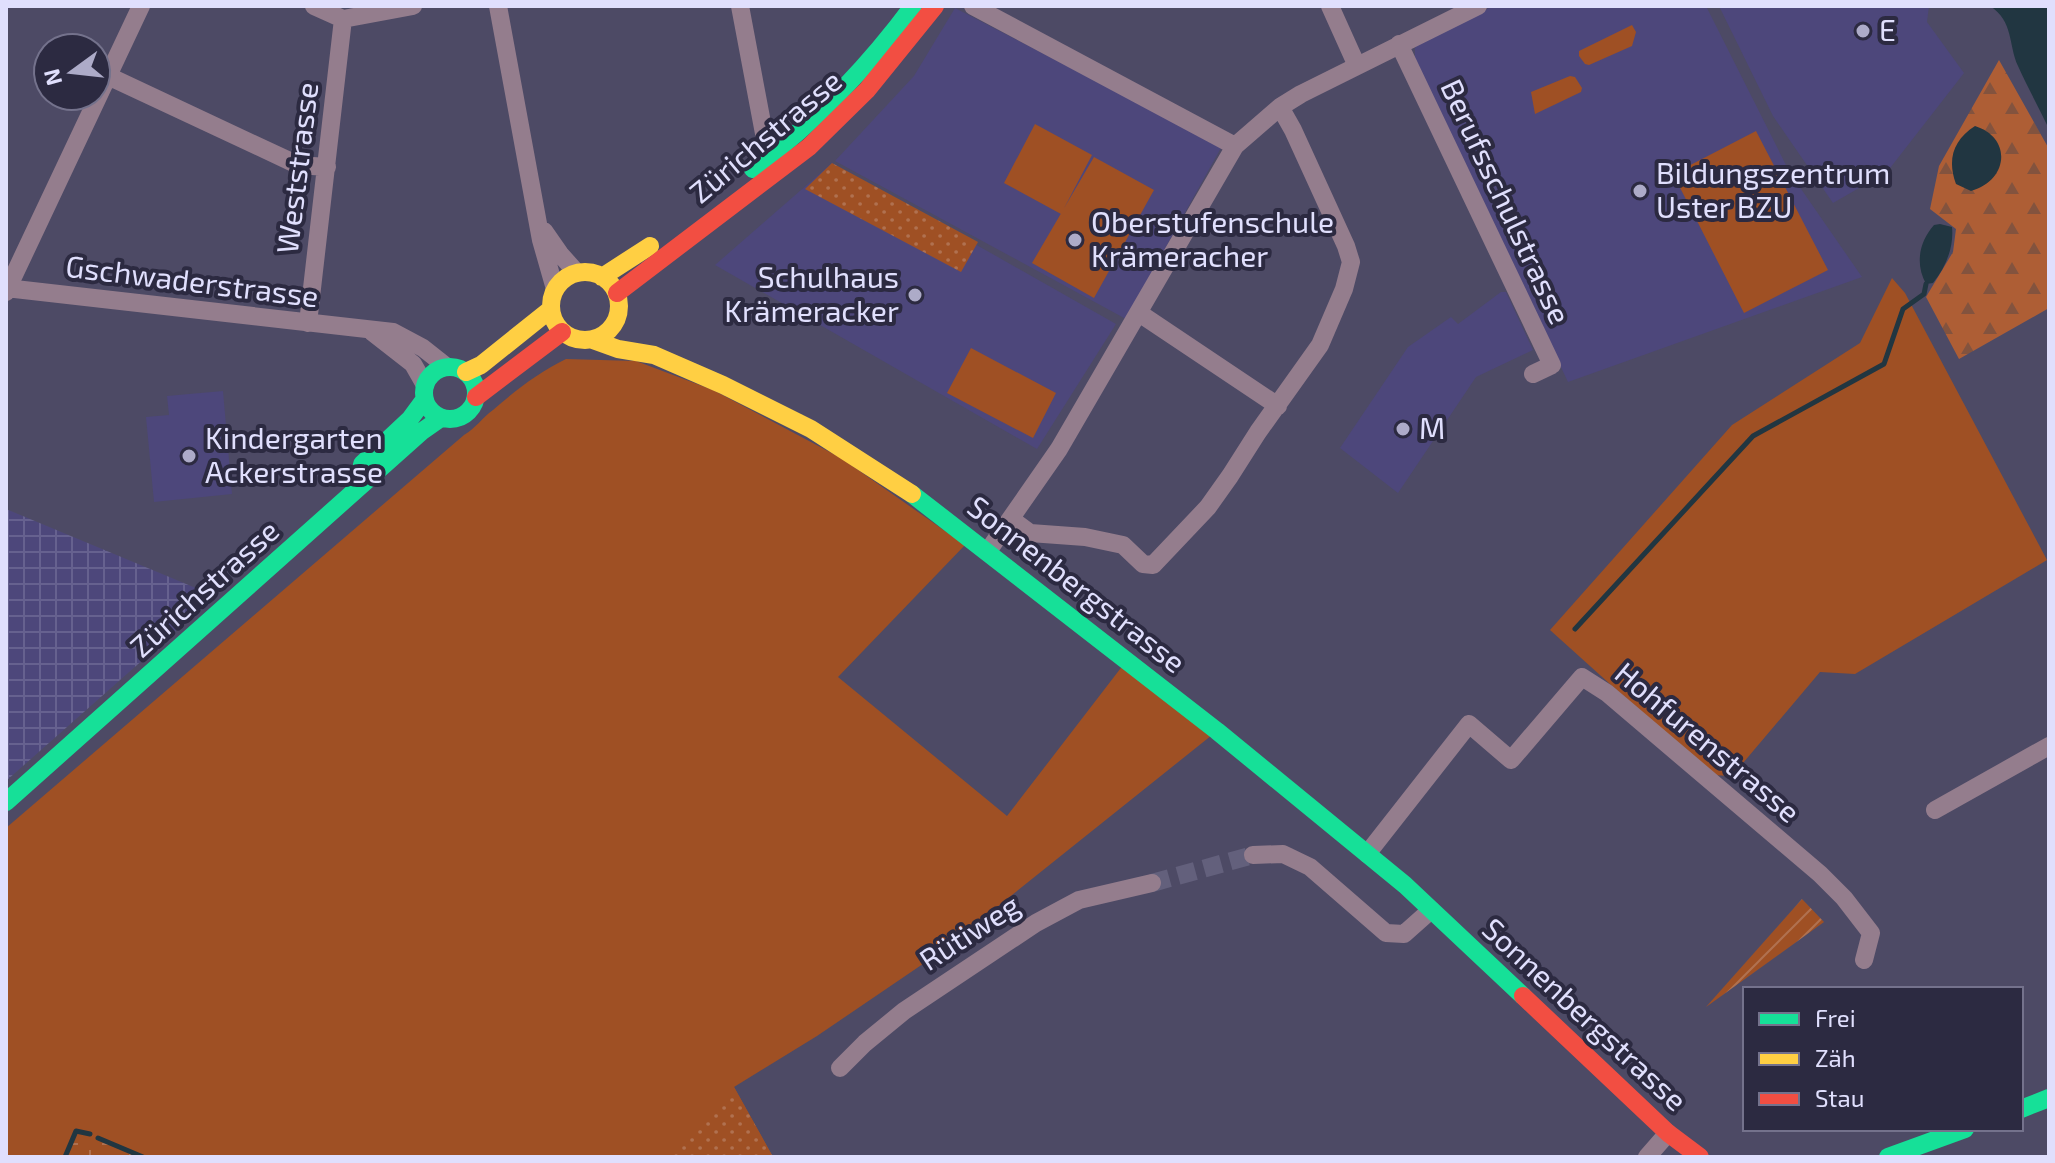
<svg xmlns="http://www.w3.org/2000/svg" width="2055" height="1163" font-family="'Exo 2',sans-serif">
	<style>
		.built { fill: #4d477b }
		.industrial { fill: url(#industrial-grid) }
		.grass { fill: #9f5024 }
		.forest { fill: url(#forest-firs) }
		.wetland { fill: url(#wetland-marsh) }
		.park { fill: url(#park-dots) }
		.garden { fill: url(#garden-furrows) }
		.water { fill: #213641 }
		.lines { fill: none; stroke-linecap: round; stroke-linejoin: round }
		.stream { stroke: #213641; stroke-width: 5 }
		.street-tunnel { stroke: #63607c; stroke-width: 18; stroke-dasharray: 18 9; stroke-linecap: butt }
		.street { stroke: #947d8d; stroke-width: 18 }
		.fast { stroke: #16e098; stroke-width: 18 }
		.slow { stroke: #ffcf43; stroke-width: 18 }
		.jam { stroke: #f24e42; stroke-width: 18 }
		.poi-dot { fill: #adabc8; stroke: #2c2a41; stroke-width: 3 }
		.labels { text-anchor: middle; stroke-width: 8; stroke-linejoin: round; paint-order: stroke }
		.poi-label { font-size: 30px; fill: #e0dffd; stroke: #2c2a41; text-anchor: start }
		.street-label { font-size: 30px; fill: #e0dffd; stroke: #2c2a41 }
	</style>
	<defs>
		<pattern id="industrial-grid" width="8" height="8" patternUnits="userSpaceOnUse" patternTransform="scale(2)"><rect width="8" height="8" fill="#4d477b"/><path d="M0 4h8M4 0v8" fill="none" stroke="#66618f"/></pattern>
		<pattern id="forest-firs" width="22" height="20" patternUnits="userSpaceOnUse" patternTransform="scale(2)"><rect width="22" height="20" fill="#ae5e35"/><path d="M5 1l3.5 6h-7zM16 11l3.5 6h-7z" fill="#83533e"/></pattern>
		<pattern id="wetland-marsh" width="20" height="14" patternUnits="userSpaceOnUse" patternTransform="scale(2)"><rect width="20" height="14" fill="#9f5024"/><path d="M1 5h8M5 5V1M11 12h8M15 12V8" fill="none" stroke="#b07150"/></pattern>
		<pattern id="park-dots" width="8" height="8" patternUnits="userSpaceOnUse" patternTransform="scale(2)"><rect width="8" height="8" fill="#9f5024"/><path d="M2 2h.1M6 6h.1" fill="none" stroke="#b07150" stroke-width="1.8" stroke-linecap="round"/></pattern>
		<pattern id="garden-furrows" width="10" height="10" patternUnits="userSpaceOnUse" patternTransform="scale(2)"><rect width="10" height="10" fill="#9f5024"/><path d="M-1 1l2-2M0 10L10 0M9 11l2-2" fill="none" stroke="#b07150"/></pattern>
	</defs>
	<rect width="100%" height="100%" fill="#4d4a65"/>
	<path class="built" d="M1493 6H1706L1790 173 1862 277 1568 382 1415 60V48L1419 43Z
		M1719 6H1929L1927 22 1964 73 1887 172 1833 203 1773 116Z
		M955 8 1222 146 1126 319 835 161 914 76Z
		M832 163 1116 324 1037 449 715 265Z
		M1501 292H1506L1533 350 1476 377 1398 493 1340 448 1408 347 1451 317 1458 324Z
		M223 391 232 494 154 502 146 417 169 415 167 396Z"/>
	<path class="industrial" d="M6 509 215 596 6 781Z"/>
	<path class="grass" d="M1632 25 1636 32 1632 46 1589 65 1585 64 1579 56V51Z
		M1570 76 1575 77 1582 88 1581 92 1535 114 1531 92Z
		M1035 124 1092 155 1061 214 1004 183Z
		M1756 131 1828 270 1744 313 1673 174Z
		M1094 157 1154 190 1094 298 1032 263Z
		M1892 278 1905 293 2047 560 1855 674 1820 672 1732 776 1711 775 1550 630 1732 425 1860 343Z
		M971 348 1056 393 1033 438 947 393Z
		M566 359 636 361 713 390 841 458 965 545 838 677 1007 816 1127 660 1217 731 942 951 817 1036 734 1087 773 1157H6V828L464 435C476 428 482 418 493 410 516 390 539 372 566 359Z"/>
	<path class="forest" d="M1999 60 2049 149V308L1959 359 1926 297 1953 252 1956 229 1930 209 1939 166Z"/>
	<path class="wetland" d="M76 1131 143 1157H65Z"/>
	<path class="park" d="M832 163 978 242 961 272 805 189Z
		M734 1087 773 1157H666Z"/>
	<path class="garden" d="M1802 899 1824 922 1706 1007Z"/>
	<path class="water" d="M1990 6H2049V129C2039 108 2028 88 2018 66 2008 44 2014 22 1990 6Z
		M1975 126C2013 138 2008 181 1971 191L1956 184C1947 160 1953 140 1975 126Z
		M1940 224 1952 227C1954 247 1946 267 1933 283L1926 284C1915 264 1919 242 1934 225Z"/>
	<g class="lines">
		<path class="stream" d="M1575 629 1753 436 1884 364 1903 309 1924 294 1926 284
			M98 1138 143 1157
			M65 1157 76 1131 90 1134"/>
		<path class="street-tunnel" d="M1152 883 1253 855"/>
		<path class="street" d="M314 6 343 19 413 6
			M498 6 541 240 555 289
			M740 6 766 144 774 154
			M973 6 1235 146
			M1330 6 1357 66
			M1399 44 1552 365 1533 374
			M108 76 298 165 327 167
			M544 231 560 254 577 273
			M6 288 393 332 423 348 447 367
			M6 292 141 6
			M1139 313 1278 406
			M308 323 343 19
			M372 332 413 364 425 385
			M1011 519 1030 533 1085 537 1123 545 1143 564 1153 565 1208 507 1230 476 1258 432 1320 345 1344 289 1351 262 1346 246 1293 130 1280 107
			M988 551 1059 449 1235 146 1280 107 1301 94 1478 6
			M1935 810 2049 746
			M1367 854 1469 724 1511 760 1582 677 1607 693 1820 874 1844 898 1871 933 1864 960
			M1253 855 1283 854 1310 867 1386 933 1404 934 1431 910
			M840 1068 865 1043 904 1011 1036 923 1079 900 1152 883
			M1647 1157 1668 1133"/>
		<path class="fast" d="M753 169C815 122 867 68 913 6
			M424 393a26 26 0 1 1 52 0a26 26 0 1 1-52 0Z
			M362 464 410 419 424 400
			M912 494 1217 731 1405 885 1523 996
			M6 802 421 432 441 418
			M2021 1109 2049 1098
			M1888 1157 1965 1129"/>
		<path class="slow" d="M551 306a34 34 0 1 1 68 0a34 34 0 1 1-68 0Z
			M602 277 650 246
			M593 340 618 349 654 355 723 385 811 429 912 494
			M466 372 481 365 551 309"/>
		<path class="jam" d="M617 293 809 147 867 90 935 6
			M476 397 562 332
			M1523 996 1668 1133 1700 1157"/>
	</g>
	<g class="poi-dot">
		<circle cx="1863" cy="31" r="8"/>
		<circle cx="1640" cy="191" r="8"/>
		<circle cx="1075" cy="240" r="8"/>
		<circle cx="915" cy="295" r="8"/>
		<circle cx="1403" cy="429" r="8"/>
		<circle cx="189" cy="456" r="8"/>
	</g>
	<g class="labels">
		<g class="poi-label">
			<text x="1879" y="41">E</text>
			<text x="1656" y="184">Bildungszentrum<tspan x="1656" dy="34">Uster BZU</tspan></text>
			<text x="1091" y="233">Oberstufenschule<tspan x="1091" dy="34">Krämeracher</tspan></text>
			<text x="899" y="288" text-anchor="end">Schulhaus<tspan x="899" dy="34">Krämeracker</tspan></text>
			<text x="1419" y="439">M</text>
			<text x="205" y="449">Kindergarten<tspan x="205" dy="34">Ackerstrasse</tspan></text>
		</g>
		<g class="street-label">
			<text transform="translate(766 137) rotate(-40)" y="10">Zürichstrasse</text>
			<text transform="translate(298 168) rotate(-83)" y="10">Weststrasse</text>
			<text transform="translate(1505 202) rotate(65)" y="10">Berufsschulstrasse</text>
			<text transform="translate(192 282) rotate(7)" y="10">Gschwaderstrasse</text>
			<text transform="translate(1076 585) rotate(38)" y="10">Sonnenbergstrasse</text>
			<text transform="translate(205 589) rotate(-42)" y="10">Zürichstrasse</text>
			<text transform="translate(1707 743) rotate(40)" y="10">Hohfurenstrasse</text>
			<text transform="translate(970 933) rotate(-33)" y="10">Rütiweg</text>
			<text transform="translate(1584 1015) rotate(43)" y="10">Sonnenbergstrasse</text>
		</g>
	</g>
	<rect width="2055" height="1163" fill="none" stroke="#e0dffd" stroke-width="16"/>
	<rect x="1743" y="987" width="280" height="144" fill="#2c2a41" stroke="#74728c" stroke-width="2"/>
	<rect x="1759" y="1013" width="40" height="12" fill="#16e098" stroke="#74728c" stroke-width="2"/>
	<text x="1815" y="1027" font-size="24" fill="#e0dffd">Frei</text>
	<rect x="1759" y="1053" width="40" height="12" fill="#ffcf43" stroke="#74728c" stroke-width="2"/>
	<text x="1815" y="1067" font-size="24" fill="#e0dffd">Zäh</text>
	<rect x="1759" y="1093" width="40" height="12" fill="#f24e42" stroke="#74728c" stroke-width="2"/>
	<text x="1815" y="1107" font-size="24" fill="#e0dffd">Stau</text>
	<g transform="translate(72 72) rotate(255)"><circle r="38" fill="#2c2a41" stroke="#74728c" stroke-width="2"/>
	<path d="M0-6L14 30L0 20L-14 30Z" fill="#adabc8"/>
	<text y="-12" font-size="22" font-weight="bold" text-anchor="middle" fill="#e0dffd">N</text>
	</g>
</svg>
